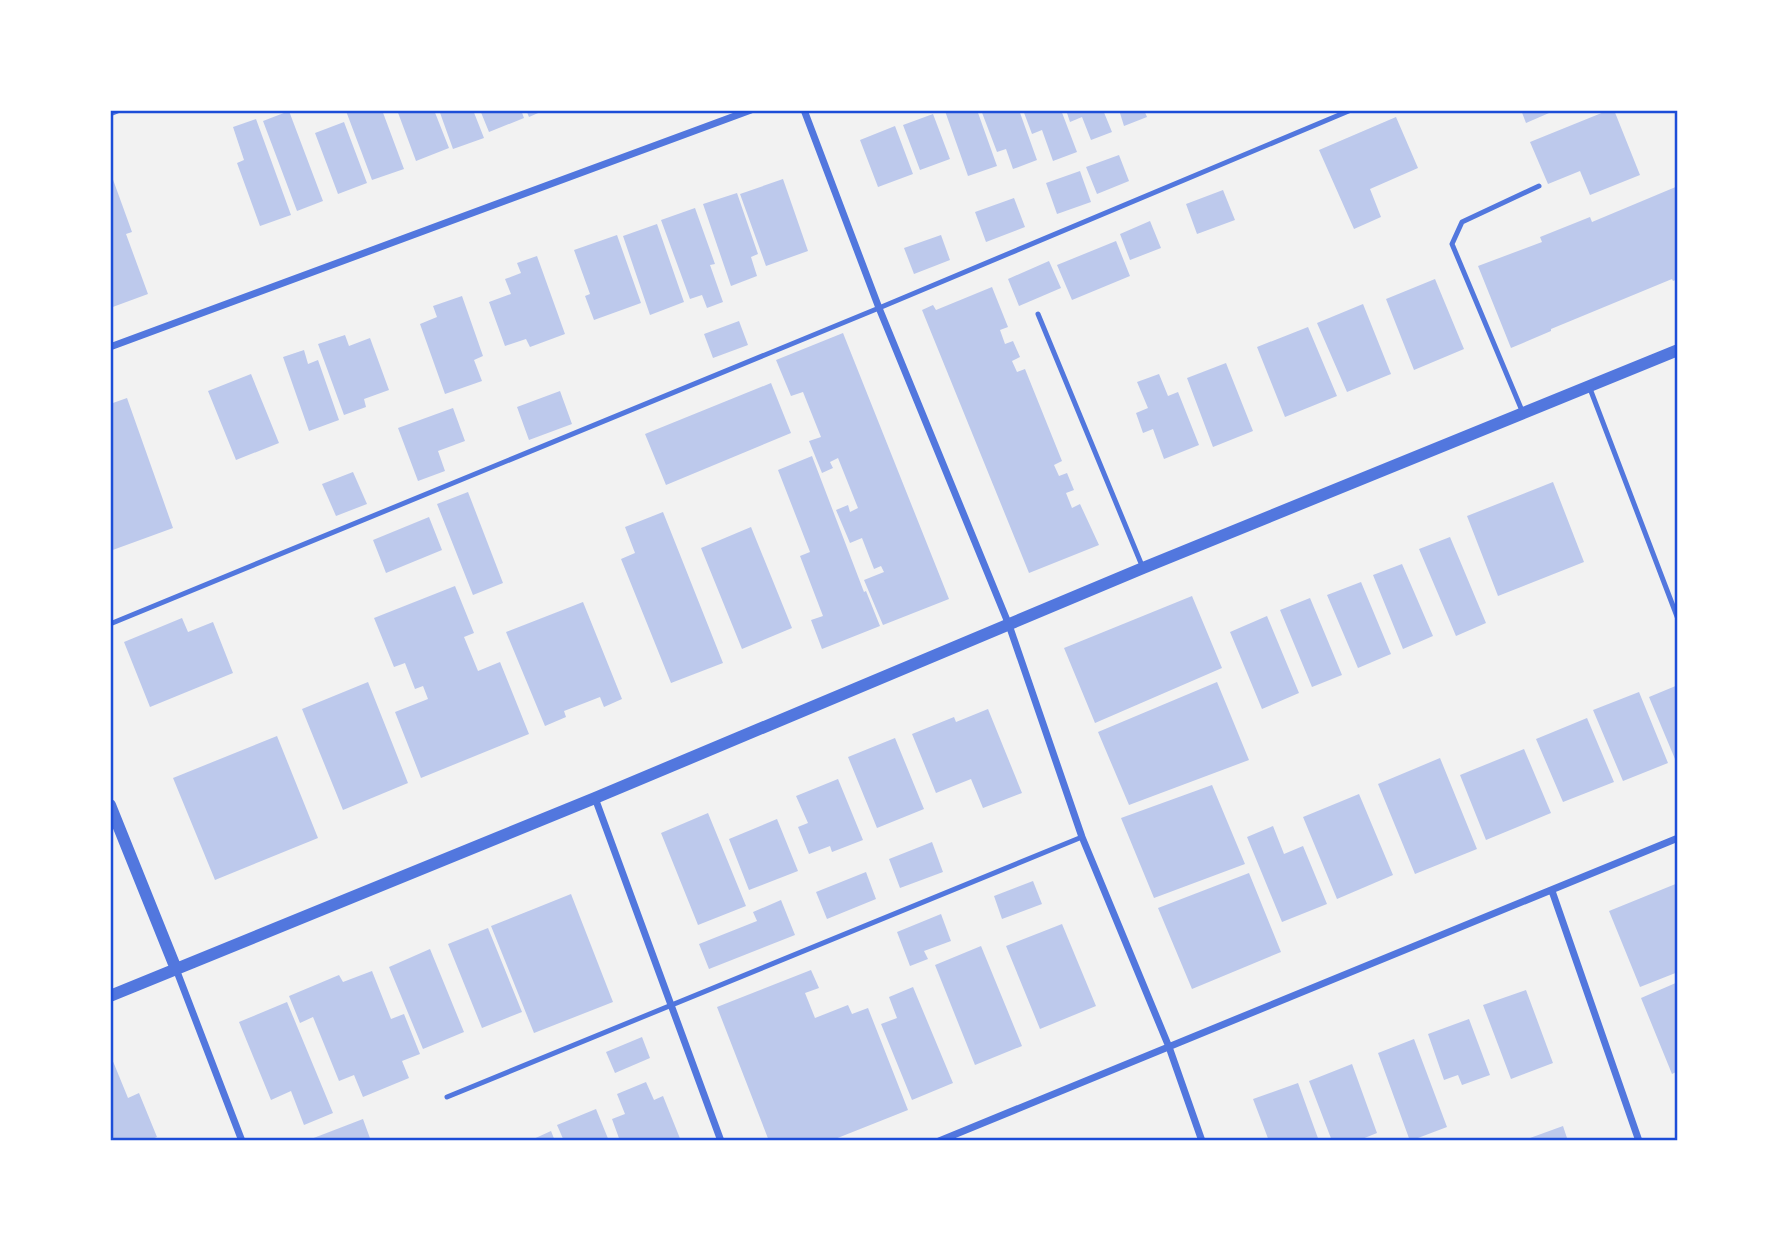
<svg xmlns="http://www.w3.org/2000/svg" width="1788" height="1251" font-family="Arial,sans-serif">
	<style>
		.building { fill: #bdc9ec }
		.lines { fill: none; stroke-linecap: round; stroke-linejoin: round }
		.service { stroke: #5277de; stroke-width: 5 }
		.minor { stroke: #5277de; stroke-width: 7 }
		.tertiary { stroke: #5277de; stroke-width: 12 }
		.neatline { fill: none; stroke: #1d4ed8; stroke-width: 2.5 }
	</style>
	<rect width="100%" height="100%" fill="#f2f2f2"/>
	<path class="building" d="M348 110H382L404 169 372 180 346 111Z
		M397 110H434L449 148 416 161Z
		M439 110H473L484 138 453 149Z
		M480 110H521L524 118 489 132Z
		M526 110H545L529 117Z
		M947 110H977L997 166 968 176 945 111Z
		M981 110H1019L1037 160 1013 169 1006 149 997 152Z
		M1023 110H1061L1077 152 1053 161 1042 130 1032 134Z
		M1066 110H1103L1112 132 1091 140 1082 117 1070 122Z
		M1119 110H1144L1147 117 1124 126Z
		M1521 110H1556L1526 123Z
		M1609 110H1614L1640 175 1590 195 1580 171 1548 184 1530 142Z
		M289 111 323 201 297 211 263 121Z
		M933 114 950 159 920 170 903 125Z
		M1396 117 1418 168 1370 189 1381 217 1354 229 1319 150Z
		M256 119 291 215 260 226 237 163 244 160 233 127Z
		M344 122 367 183 338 194 315 133Z
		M895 126 913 174 878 187 860 140Z
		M1119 155 1129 181 1097 194 1086 167Z
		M1080 171 1091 202 1057 214 1046 183Z
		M111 174 132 232 126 234 148 294 110 308Z
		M783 179 808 251 766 266 740 194Z
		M1678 186V279L1673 281 1672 279 1551 329V331L1511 348 1478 266 1542 242 1540 237 1590 217 1592 222Z
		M1223 190 1235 220 1197 234 1186 204Z
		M737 193 758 254 751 257 757 276 731 286 703 204Z
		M1014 198 1025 227 986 242 975 212Z
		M695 208 715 264 710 265 723 302 707 308 702 295 690 299 661 220Z
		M1150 221 1161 248 1130 260 1120 234Z
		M657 224 684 302 650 315 623 236Z
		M617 235 641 303 594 320 585 296 590 294 574 250Z
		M941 235 950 260 914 274 904 248Z
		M1116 241 1130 276 1072 300 1057 265Z
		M537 256 565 334 530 347 526 339 505 346 489 302 511 294 505 279 521 273 517 263Z
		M1049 261 1061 288 1019 306 1008 279Z
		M1435 279 1464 349 1414 370 1386 299Z
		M992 287 1008 327 1000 330 1005 344 1013 341 1020 357 1012 361 1017 372 1025 369 1062 461 1054 465 1059 476 1067 473 1074 490 1066 493 1072 508 1080 504 1099 545 1029 573 922 310 933 305 936 310Z
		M462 296 483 356 474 360 482 381 445 394 420 324 437 317 433 306Z
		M1363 304 1391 374 1347 392 1317 323Z
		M739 321 748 345 713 358 704 334Z
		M1308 327 1337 396 1285 417 1257 347Z
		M843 333 949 599 883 625 864 580 884 572 881 566 874 569 862 538 850 543 836 510 848 505 850 512 858 508 838 458 830 462 833 468 822 473 809 441 821 437 803 392 791 396 776 360Z
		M345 335 349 346 370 338 389 390 364 399 366 407 344 415 318 344Z
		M304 350 308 364 318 360 339 420 309 431 283 357Z
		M1226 363 1253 431 1213 447 1187 378Z
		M251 374 279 443 236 460 208 391Z
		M1159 374 1168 396 1178 392 1199 445 1164 459 1153 429 1143 433 1136 413 1148 408 1137 382Z
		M771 383 791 433 666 485 645 434Z
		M560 391 572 424 529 440 517 407Z
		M127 398 173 528 110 551V404Z
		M453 408 465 441 438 451 445 471 418 481 398 428Z
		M812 456 864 592 866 591 880 626 822 649 811 620 823 616 800 556 810 552 778 470Z
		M353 472 367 504 336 516 322 484Z
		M1553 482 1584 562 1498 596 1467 516Z
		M468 492 503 583 473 595 437 504Z
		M663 512 723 663 671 683 621 559 635 553 625 527Z
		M429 517 442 550 386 573 373 540Z
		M751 527 792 628 742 649 701 548Z
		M1450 537 1486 623 1456 636 1419 549Z
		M1402 564 1433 636 1403 649 1373 575Z
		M1361 582 1391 654 1358 668 1327 595Z
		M455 586 474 633 464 637 478 671 500 662 529 734 421 778 395 712 428 699 423 686 415 689 405 663 394 667 374 618Z
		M1192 596 1222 668 1095 723 1064 648Z
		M1310 598 1342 675 1312 687 1280 610Z
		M583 602 622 699 604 707 600 697 564 711 566 717 545 726 506 632Z
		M1267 616 1299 693 1262 709 1230 632Z
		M182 618 188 632 213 622 233 673 150 707 124 642Z
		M368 682 408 783 343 810 302 709Z
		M1217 682 1249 760 1129 805 1098 732Z
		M1678 685V758L1675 759 1649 697Z
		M1639 692 1668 763 1623 781 1593 710Z
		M988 709 1022 793 983 808 971 779 936 793 912 734 954 717 956 722Z
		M1587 718 1614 782 1563 802 1536 739Z
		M277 736 318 838 215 880 173 778Z
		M895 738 924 809 877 828 848 757Z
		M1524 749 1551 813 1486 840 1460 775Z
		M1440 758 1477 849 1415 874 1378 784Z
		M838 779 863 840 832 852 830 846 809 854 798 827 808 823 796 796Z
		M1212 785 1245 864 1154 898 1121 818Z
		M1359 794 1393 875 1337 899 1303 817Z
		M708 813 746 906 698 925 661 833Z
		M777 819 798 871 749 890 729 839Z
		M1273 826 1284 854 1303 846 1327 904 1282 922 1247 837Z
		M932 842 943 872 900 888 889 859Z
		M866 872 876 899 827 919 816 892Z
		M1249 873 1281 952 1192 989 1158 908Z
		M1033 881 1042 904 1002 919 994 896Z
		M1678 883V972L1640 987 1609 911Z
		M571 894 613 1002 534 1033 491 926Z
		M781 900 795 935 709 969 699 944 757 921 753 912Z
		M941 914 951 941 924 951 928 959 910 966 897 932Z
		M1062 924 1096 1006 1040 1029 1006 946Z
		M488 928 522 1012 482 1028 448 944Z
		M981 946 1022 1046 975 1065 935 965Z
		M430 949 464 1032 423 1049 389 967Z
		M811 970 819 988 805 993 815 1018 848 1005 852 1014 868 1008 908 1110 830 1141H769L717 1007Z
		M372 971 391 1019 404 1014 420 1054 402 1061 409 1078 363 1097 354 1075 339 1081 313 1017 300 1023 289 996 339 975 343 982Z
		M1678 982V1071L1672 1074 1641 998Z
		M913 987 953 1083 912 1100 881 1024 897 1018 889 997Z
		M1526 990 1553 1063 1511 1079 1483 1005Z
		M287 1002 333 1113 304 1125 291 1091 271 1100 239 1022Z
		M1469 1019 1490 1075 1462 1085 1458 1075 1444 1080 1428 1034Z
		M642 1037 650 1058 615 1073 606 1052Z
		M1414 1039 1447 1127 1410 1141 1378 1053Z
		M110 1054 128 1098 139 1093 157 1137 147 1141H110Z
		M1352 1064 1377 1133 1357 1141H1332L1309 1081Z
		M646 1082 654 1100 663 1096 681 1141H620L612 1119 625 1114 617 1094Z
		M1298 1083 1319 1141H1269L1253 1099Z
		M596 1109 609 1141H564L557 1125Z
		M363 1119 371 1141H311V1139Z
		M1563 1126 1568 1141H1531L1530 1138Z
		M551 1131 555 1141H529Z"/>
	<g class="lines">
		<path class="service" d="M110 114 120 110
			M1038 314 1143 568
			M1589 386 1678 619
			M1523 413 1452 244 1462 222 1539 186
			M110 624 879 308 1351 110
			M447 1097 1082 837"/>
		<path class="minor" d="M804 110 879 308 1009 625 1082 837 1169 1047 1202 1141
			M110 347 751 110
			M595 798 721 1141
			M1552 891 1639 1141
			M176 969 242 1141
			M939 1141 1678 838"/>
		<path class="tertiary" d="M110 805 176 969
			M110 996 595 798 1143 568 1678 350"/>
	</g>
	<rect width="1788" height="1251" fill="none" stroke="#ffffff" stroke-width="224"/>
	<rect x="112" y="112" width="1564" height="1027" class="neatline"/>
</svg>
